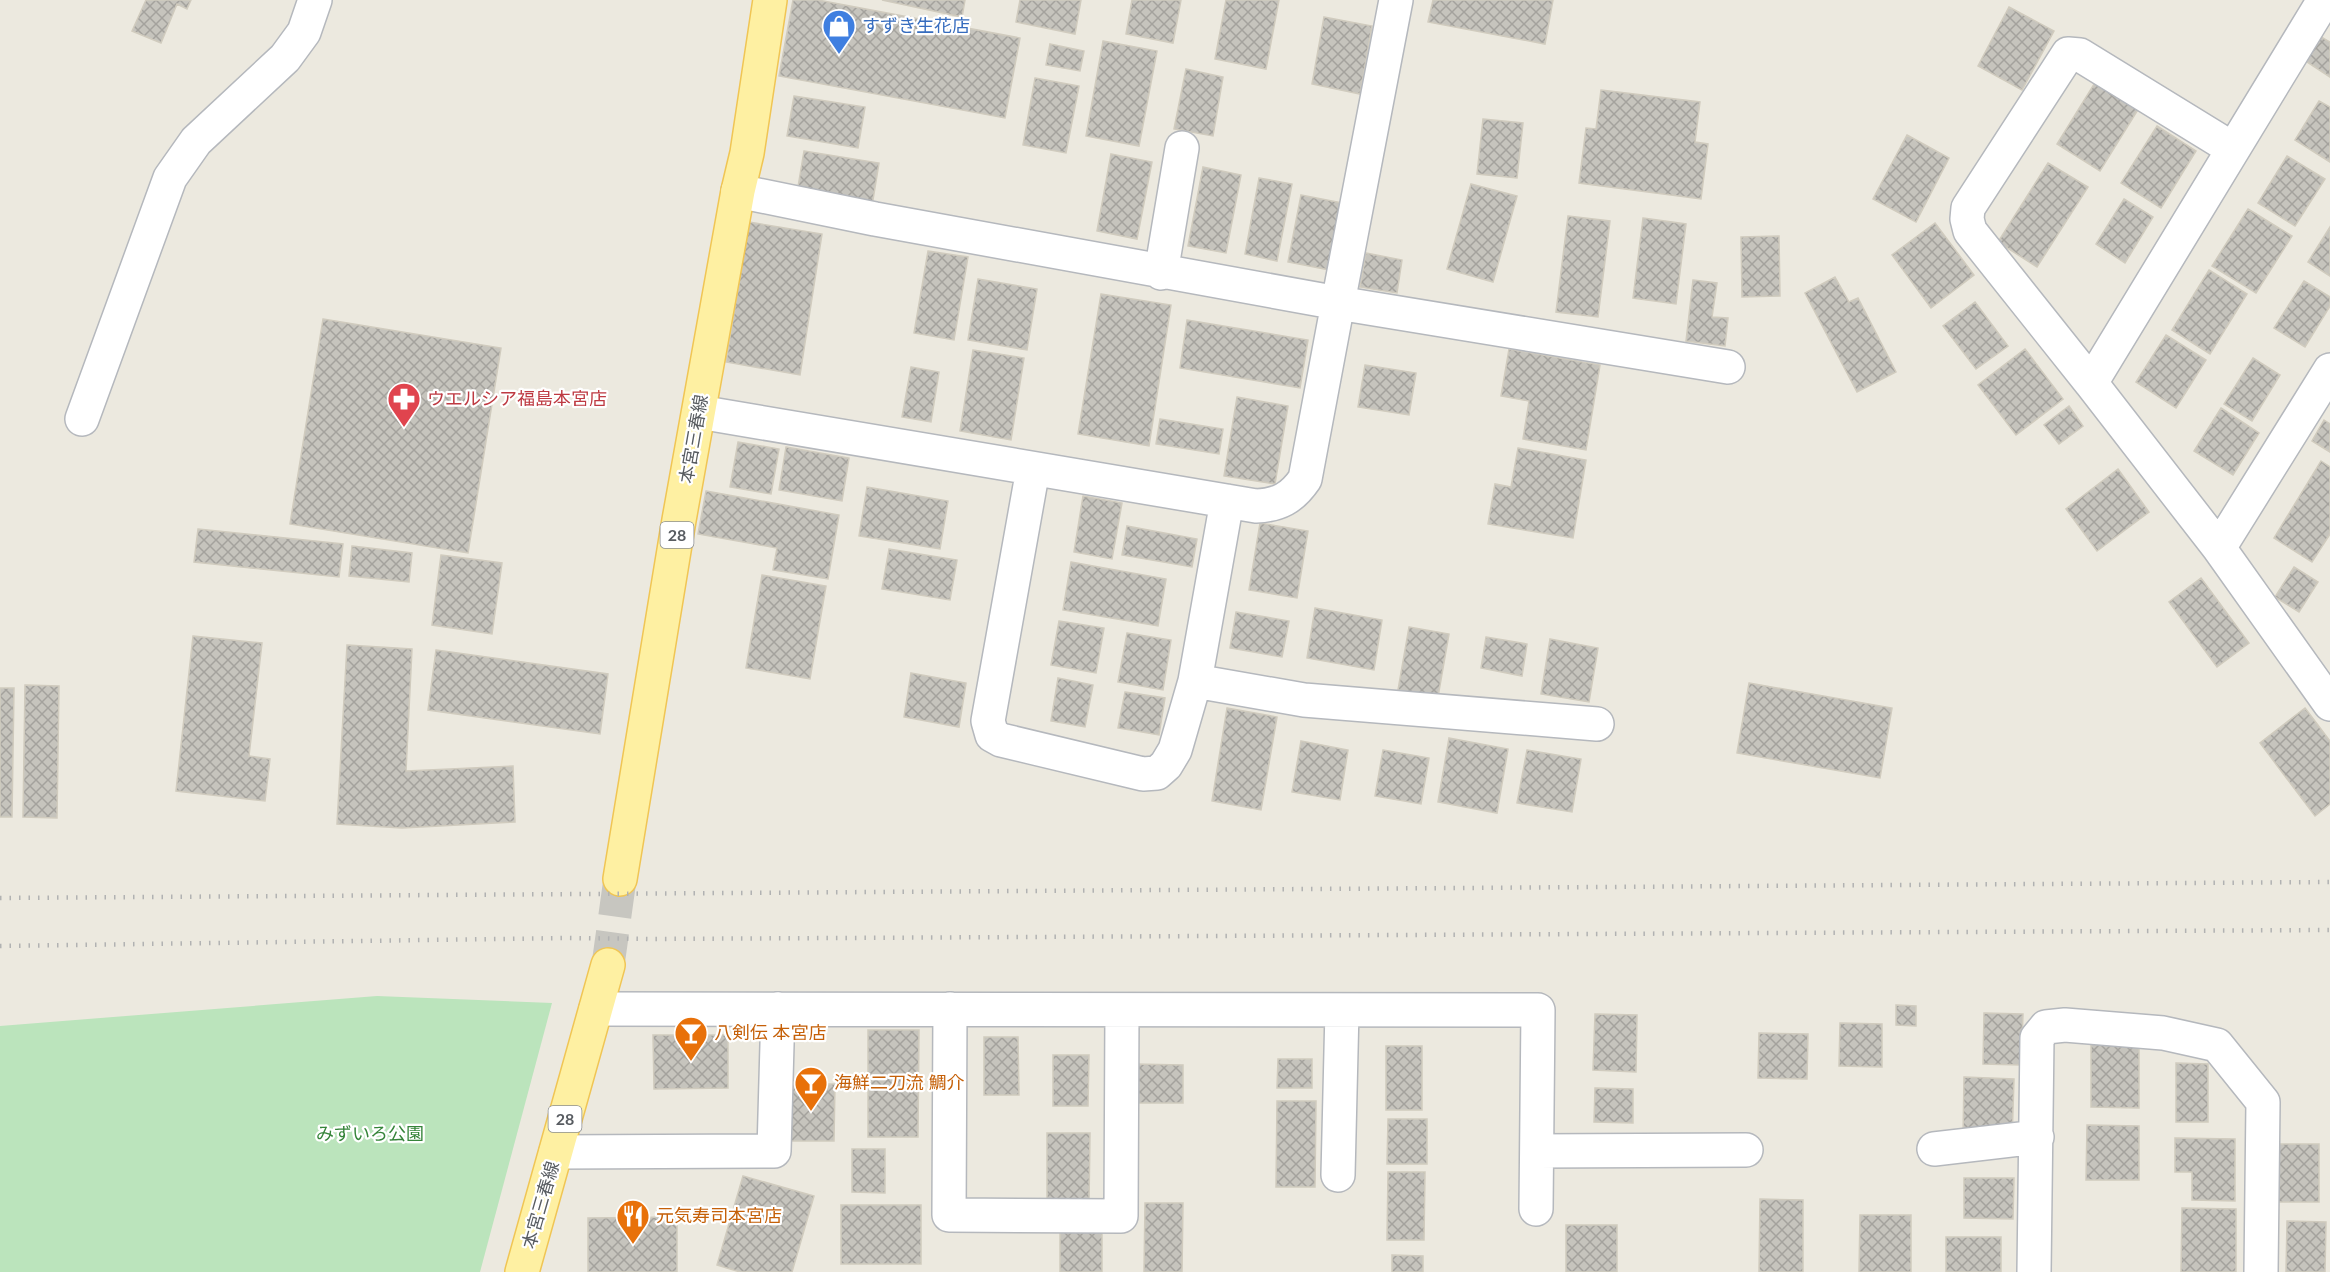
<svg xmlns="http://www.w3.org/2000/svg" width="2330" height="1272" font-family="Lato,'Noto Sans JP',sans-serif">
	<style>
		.park { fill: #bbe4bc }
		.building { fill: url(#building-cross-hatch); stroke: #d0cbbe; stroke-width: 1.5 }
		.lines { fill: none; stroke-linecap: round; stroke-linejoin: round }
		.major-tunnel { stroke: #c7c6c0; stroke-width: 33; stroke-dasharray: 33 16; stroke-linecap: butt }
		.minor-casing { stroke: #b5b8bd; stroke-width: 36 }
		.major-casing { stroke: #f0c554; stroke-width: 36 }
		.minor { stroke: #fff; stroke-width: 33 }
		.major { stroke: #fef0a2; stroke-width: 33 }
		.rail { stroke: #b1b2b2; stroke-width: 4.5; stroke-dasharray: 1.5 8; stroke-linecap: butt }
		.labels { text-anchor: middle; stroke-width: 4.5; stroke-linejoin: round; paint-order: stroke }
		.shield { fill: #fff; stroke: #8a8d90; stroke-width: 1.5 }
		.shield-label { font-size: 16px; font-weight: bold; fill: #585c61 }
		.shop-label { font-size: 18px; fill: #366cbe; stroke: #fff; text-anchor: start }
		.health-label { font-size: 18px; fill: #be3a42; stroke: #fff; text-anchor: start }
		.street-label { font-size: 18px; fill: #585c61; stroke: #fff }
		.food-label { font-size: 18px; fill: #c56008; stroke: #fff; text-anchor: start }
		.park-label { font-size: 18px; fill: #358439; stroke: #fff }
	</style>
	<defs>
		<pattern id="building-cross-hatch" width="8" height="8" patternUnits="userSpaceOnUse" patternTransform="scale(1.5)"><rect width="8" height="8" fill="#c6c4bd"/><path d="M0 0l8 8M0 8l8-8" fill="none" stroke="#a4a29d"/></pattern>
	</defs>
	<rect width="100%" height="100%" fill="#ece9df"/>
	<path class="park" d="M377 996 552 1003 480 1272H0V1026Z"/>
	<path class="building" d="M146 0H191L187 9 177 4 161 43 132 31Z
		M793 0H818L1020 38 1005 118 779 76Z
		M882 0H965L962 17Z
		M1020 0H1081L1075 34 1016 22Z
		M1132 0H1181L1173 43 1126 34Z
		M1226 0H1279L1266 69 1215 59Z
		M1433 0H1553L1545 44 1428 22Z
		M2009 7 2054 31 2022 90 1978 66Z
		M1324 17 1372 26 1360 94 1312 84Z
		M2316 34 2330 42V77L2301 58Z
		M1103 41 1157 51 1139 146 1086 136Z
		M1050 44 1084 51 1080 71 1046 65Z
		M1186 69 1223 77 1213 136 1174 129Z
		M1035 78 1079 86 1066 153 1023 145Z
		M2096 81 2139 108 2100 171 2057 144Z
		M1601 90 1700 102 1695 142 1708 144 1701 199 1579 183 1586 128 1596 129Z
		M794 96 865 107 858 148 787 136Z
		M2319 101 2330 107V162L2295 140Z
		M1483 119 1523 123 1517 178 1477 174Z
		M2157 126 2196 151 2161 208 2121 183Z
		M1907 135 1949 158 1916 222 1873 199Z
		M804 151 879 163 872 206 797 193Z
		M1111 154 1152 162 1137 239 1097 231Z
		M2287 156 2325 179 2295 226 2258 203Z
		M2048 163 2088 187 2037 267 1998 242Z
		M1203 167 1241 175 1226 253 1188 246Z
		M1259 178 1292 184 1277 261 1245 254Z
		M1471 184 1517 196 1493 282 1447 269Z
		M1301 195 1348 204 1335 271 1288 262Z
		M2124 199 2153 217 2125 263 2096 244Z
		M2248 209 2292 236 2256 293 2212 266Z
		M1568 216 1610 221 1598 317 1556 312Z
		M1643 218 1686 224 1676 304 1633 298Z
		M749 222 822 234 800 375 726 362Z
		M1935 223 1974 275 1931 308 1892 255Z
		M2330 227V276L2308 262Z
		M1779 236 1780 296 1742 297 1741 237Z
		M928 251 968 257 954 340 914 333Z
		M1366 253 1402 260 1397 293 1360 287Z
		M2209 270 2247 294 2210 354 2172 330Z
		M1835 277 1849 302 1858 298 1896 372 1857 392 1805 293Z
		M978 279 1037 289 1027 350 968 340Z
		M1693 280 1717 283 1712 317 1728 318 1725 346 1686 341Z
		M2304 281 2330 297V306L2305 347 2274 328Z
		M1101 294 1171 305 1149 446 1078 434Z
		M1975 302 2008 346 1976 369 1943 326Z
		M323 319 501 348 468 553 290 524Z
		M1187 320 1308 340 1300 388 1180 368Z
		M2166 335 2206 360 2176 408 2136 382Z
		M1509 349 1600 365 1586 450 1523 439 1529 401 1501 396Z
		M2025 349 2063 399 2016 435 1978 385Z
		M973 350 1024 358 1011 440 960 431Z
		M2253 358 2280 375 2252 421 2224 404Z
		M1365 365 1416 373 1409 415 1358 407Z
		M911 367 939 372 931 422 902 417Z
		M1237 397 1288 406 1275 484 1224 476Z
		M2069 406 2083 426 2059 444 2044 425Z
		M2221 408 2259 433 2233 475 2194 451Z
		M1160 419 1223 429 1219 454 1156 444Z
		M2324 420 2330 424V452L2312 441Z
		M738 442 779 449 771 494 730 487Z
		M786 447 849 458 842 501 779 490Z
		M1518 448 1586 460 1573 538 1488 524 1495 484 1511 487Z
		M2321 461 2330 467V534L2312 562 2274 538Z
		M2118 469 2149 512 2097 551 2066 509Z
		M867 487 948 501 940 549 859 536Z
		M706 491 839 515 828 579 773 570 777 548 698 534Z
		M1083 496 1122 503 1112 559 1074 552Z
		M1260 523 1308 531 1297 598 1249 590Z
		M1127 526 1197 539 1192 567 1122 555Z
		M198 529 343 544 339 577 194 562Z
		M352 546 412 553 409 582 349 576Z
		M889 549 957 560 950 600 882 589Z
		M441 555 502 563 492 634 432 625Z
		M1071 562 1166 579 1158 626 1063 610Z
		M2294 567 2318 582 2299 612 2275 597Z
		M762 575 826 586 810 679 746 668Z
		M2201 578 2249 643 2217 667 2169 602Z
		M1315 608 1382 620 1374 670 1307 658Z
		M1236 612 1289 621 1282 657 1230 648Z
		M1059 621 1104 628 1096 673 1051 665Z
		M1409 627 1449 634 1438 697 1398 690Z
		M1127 633 1171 640 1163 690 1118 682Z
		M193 636 262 643 249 756 270 759 265 801 176 791Z
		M1486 637 1527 644 1522 676 1481 668Z
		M1550 639 1598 648 1589 702 1541 694Z
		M347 645 412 649 406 771 513 766 515 822 402 828 337 824Z
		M436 650 608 674 600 734 428 710Z
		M911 673 966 683 959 727 904 717Z
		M1058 678 1093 685 1085 727 1051 721Z
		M1749 683 1892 708 1880 778 1737 753Z
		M25 685 59 686 57 818 23 817Z
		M0 688H14L12 817H0Z
		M1125 692 1165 698 1159 735 1118 728Z
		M1227 708 1277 717 1261 810 1212 801Z
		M2305 708 2330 741V804L2315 816 2260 743Z
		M1449 738 1508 749 1497 813 1438 802Z
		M1301 741 1348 750 1340 800 1292 792Z
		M1383 750 1429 758 1421 804 1375 796Z
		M1527 750 1581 759 1572 812 1517 803Z
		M1896 1005 1916 1006V1026L1896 1025Z
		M1984 1013 2023 1014 2021 1065 1983 1064Z
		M1595 1014 1637 1015 1636 1072 1593 1070Z
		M1840 1023 1882 1024V1067L1839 1066Z
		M868 1030H919L918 1137H868Z
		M1759 1033 1808 1034 1807 1079 1758 1078Z
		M653 1035H728V1088L654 1089Z
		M984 1037H1018L1019 1095H984Z
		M2091 1044 2139 1045V1108L2091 1107Z
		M1386 1046H1422V1110H1386Z
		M1053 1055H1089L1088 1106H1053Z
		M1278 1059H1312V1088H1277Z
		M2176 1063 2208 1064V1122H2176Z
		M1133 1064 1183 1065V1103H1133Z
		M1964 1077 2014 1079 2012 1140 1963 1138Z
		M787 1084H835L834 1141H786Z
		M1595 1088 1633 1089V1123L1594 1122Z
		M1277 1101H1316L1315 1187H1276Z
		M1388 1119H1427V1164H1387Z
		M2087 1125 2139 1126V1180H2086Z
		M1047 1133H1090L1089 1205H1047Z
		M2175 1138 2235 1139V1201L2192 1200V1172H2175Z
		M2271 1144H2319V1202H2270Z
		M852 1149H885V1193L852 1192Z
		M1388 1172H1425L1424 1240H1387Z
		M743 1176 814 1196 792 1272H740L717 1265Z
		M1964 1178H2014L2013 1219 1964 1218Z
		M1760 1199 1803 1200V1272H1759Z
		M1145 1203H1183L1182 1272H1144Z
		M841 1205H921V1264H841Z
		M2182 1208 2236 1209V1272H2181Z
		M1860 1215H1911V1272H1859Z
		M677 1217V1272H588V1218Z
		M2287 1221 2326 1222 2325 1272H2286Z
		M1060 1225H1102V1272H1060Z
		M1566 1225H1617V1272H1566Z
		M1946 1237H2001V1272H1946Z
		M1392 1255 1423 1256V1272H1392Z"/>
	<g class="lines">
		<path class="major-tunnel" d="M608 965 620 879"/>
		<defs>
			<path id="minor" d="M2324 0 2091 383 2219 548 2330 704
				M738 191 875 219 1338 303 1396 0
				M1161 273 1182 148
				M2091 383 1970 231 1967 219 1968 208 2068 54 2080 55 2233 149
				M699 412 1256 506C1279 505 1292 498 1305 479L1338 303 1728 367
				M82 419 170 178 196 141 285 58 304 32 315 0
				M1033 469 988 721 992 735 1001 740 1143 774 1157 773 1166 765 1175 750 1195 681 1227 501
				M2219 548 2330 370
				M1195 681 1304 700 1597 724
				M596 1009 1538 1010 1536 1209
				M950 1009 949 1215 1121 1216 1122 1010
				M1934 1149 2037 1137
				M1537 1151 1746 1150
				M556 1152 774 1151 778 1009
				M1338 1175 1342 1010
				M2034 1272 2037 1038 2046 1027 2065 1025 2163 1033 2217 1045 2263 1102 2261 1272"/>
			<path id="major" d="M620 879 679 520 738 191 747 153 770 0
				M522 1272 608 965"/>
		</defs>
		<use href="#minor" class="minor-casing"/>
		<use href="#major" class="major-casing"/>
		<use href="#minor" class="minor"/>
		<use href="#major" class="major"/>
		<path class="rail" d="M0 898 2330 882
			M0 946 569 938 650 939 2330 930"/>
	</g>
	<defs>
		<symbol id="shop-pin" viewBox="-11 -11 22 30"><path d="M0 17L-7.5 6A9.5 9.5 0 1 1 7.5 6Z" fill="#3f7fe0" stroke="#fff"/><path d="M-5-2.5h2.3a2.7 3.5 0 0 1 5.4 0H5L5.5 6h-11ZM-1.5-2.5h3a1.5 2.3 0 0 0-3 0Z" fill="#fff"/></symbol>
		<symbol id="pharmacy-pin" viewBox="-11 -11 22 30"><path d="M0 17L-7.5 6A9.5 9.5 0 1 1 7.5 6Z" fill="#e0444e" stroke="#fff"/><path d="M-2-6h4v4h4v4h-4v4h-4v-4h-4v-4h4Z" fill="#fff"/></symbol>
		<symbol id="bar-pin" viewBox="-11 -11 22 30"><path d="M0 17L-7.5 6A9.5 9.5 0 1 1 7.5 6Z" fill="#e8710a" stroke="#fff"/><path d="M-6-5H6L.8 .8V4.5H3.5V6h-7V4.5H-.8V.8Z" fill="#fff"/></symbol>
		<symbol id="restaurant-pin" viewBox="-11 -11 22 30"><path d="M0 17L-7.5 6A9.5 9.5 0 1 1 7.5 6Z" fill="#e8710a" stroke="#fff"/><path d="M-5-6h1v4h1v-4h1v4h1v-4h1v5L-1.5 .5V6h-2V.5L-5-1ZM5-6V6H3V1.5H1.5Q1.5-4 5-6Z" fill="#fff"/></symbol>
	</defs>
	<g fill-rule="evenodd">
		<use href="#shop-pin" x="820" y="7" width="38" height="52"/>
		<use href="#pharmacy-pin" x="385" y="380" width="38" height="52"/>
		<use href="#bar-pin" x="672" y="1014" width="38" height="52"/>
		<use href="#bar-pin" x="792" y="1064" width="38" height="52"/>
		<use href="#restaurant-pin" x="614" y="1197" width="38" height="52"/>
	</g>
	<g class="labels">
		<g class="shield">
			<rect x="660.5" y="522" width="33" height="26" rx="4.5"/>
			<rect x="548.5" y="1106" width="33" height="26" rx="4.5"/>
		</g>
		<g class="shield-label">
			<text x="677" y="541">28</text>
			<text x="565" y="1125">28</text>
		</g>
		<g class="shop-label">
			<text x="862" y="32">すずき生花店</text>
		</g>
		<g class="health-label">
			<text x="427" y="405">ウエルシア福島本宮店</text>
		</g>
		<g class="street-label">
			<text transform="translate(694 439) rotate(-80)" y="6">本宮三春線</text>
			<text transform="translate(541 1205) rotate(-74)" y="6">本宮三春線</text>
		</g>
		<g class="food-label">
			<text x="714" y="1039">八剣伝 本宮店</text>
			<text x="834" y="1089">海鮮二刀流 鯛介</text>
			<text x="656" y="1222">元気寿司本宮店</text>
		</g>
		<g class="park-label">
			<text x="370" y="1140">みずいろ公園</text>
		</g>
	</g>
</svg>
